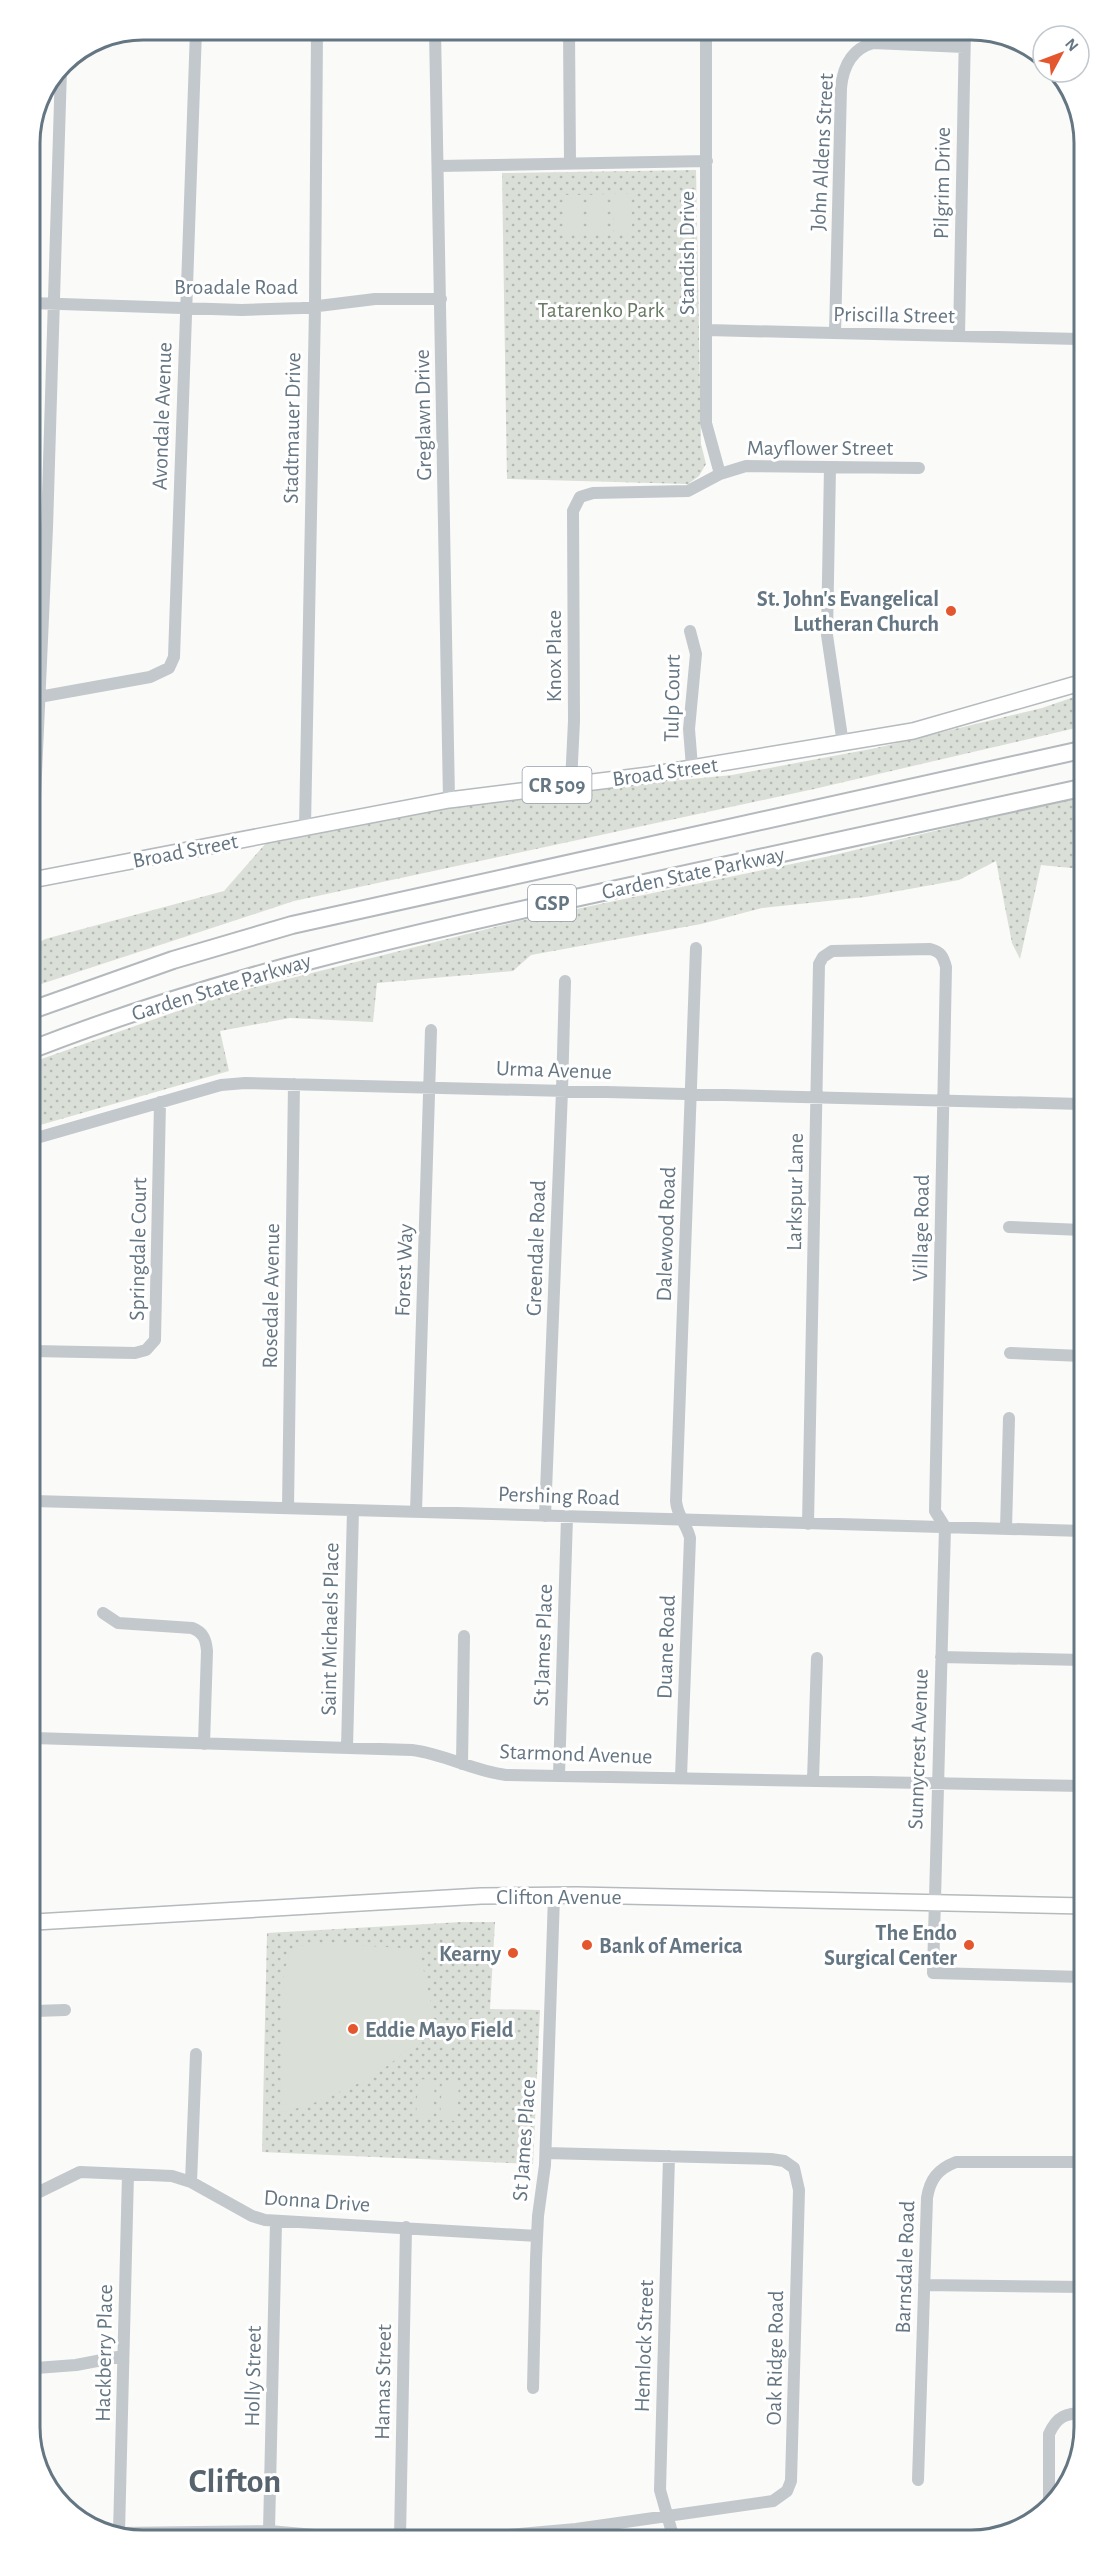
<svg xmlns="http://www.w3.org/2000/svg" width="1115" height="2570" font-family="'Alegreya Sans',sans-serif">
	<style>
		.grass { fill: url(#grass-dots) }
		.garden { fill: #dadfd7 }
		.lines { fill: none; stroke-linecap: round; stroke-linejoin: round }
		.major-casing { stroke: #b5babe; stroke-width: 18 }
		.highway-casing { stroke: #b4b9bd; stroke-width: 20 }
		.minor { stroke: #c3c8cc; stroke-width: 12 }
		.major { stroke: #fff; stroke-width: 15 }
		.highway { stroke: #fff; stroke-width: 16 }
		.poi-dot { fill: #e4572e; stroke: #fff; stroke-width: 2 }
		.labels { text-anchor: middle; stroke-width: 6; stroke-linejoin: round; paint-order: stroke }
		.shield { fill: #fff; stroke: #939fa8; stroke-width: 1.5 }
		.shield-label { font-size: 21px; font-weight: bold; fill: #657683 }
		.street-label { font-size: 22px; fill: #657683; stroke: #fff }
		.park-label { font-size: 22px; fill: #687a64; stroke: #fff }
		.poi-label { font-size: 22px; font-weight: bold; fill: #657683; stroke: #fff; text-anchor: end }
		.town-label { font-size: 34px; font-weight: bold; fill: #57646e; stroke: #fff }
		.rim { fill: none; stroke: #657683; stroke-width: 3 }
	</style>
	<defs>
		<pattern id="grass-dots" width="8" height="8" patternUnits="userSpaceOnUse" patternTransform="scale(1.5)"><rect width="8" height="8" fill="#dadfd7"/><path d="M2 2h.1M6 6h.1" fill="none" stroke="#b4b9b4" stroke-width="1.8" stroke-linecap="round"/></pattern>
	</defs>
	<rect width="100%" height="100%" fill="#fafaf8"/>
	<path class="grass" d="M696 170 701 444 706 464 699 476 688 484 507 479 502 173Z
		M1080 695V727L814 789 294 901 32 987V947L45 939 224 891 267 842 399 816 532 795 732 775 876 748 1042 708Z
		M1081 796V869L1041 865 1020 959 1012 943 996 861 959 880 865 897 762 908 701 924 531 955 513 971 377 983 373 1022 290 1018 220 1031 229 1071 33 1127V1062L220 996 519 921 830 856Z
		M462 1922H495L490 2009 540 2010 533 2164 262 2152 267 1933Z"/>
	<path class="garden" d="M607 194V233H589V195Z
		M613 194H631L632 233H614Z
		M565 195H582L583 234H565Z
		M318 1943 419 1949 433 2013 413 2046 373 2077 307 2106 280 2112 284 1968 288 1963 290 1952 295 1947Z
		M418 2079 435 2080 433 2119 416 2118Z
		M442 2081 459 2082 457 2121 440 2120Z"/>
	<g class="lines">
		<defs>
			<path id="major" d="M32 880 449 800 649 775 913 731 1080 683
				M35 1922 481 1896 576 1895 1084 1906"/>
			<path id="highway" d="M32 1010 173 960 292 925 1081 750
				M33 1049C218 977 409 934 603 892 762 857 921 822 1081 788"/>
		</defs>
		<use href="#major" class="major-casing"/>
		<use href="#highway" class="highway-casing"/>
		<path class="minor" d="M435 30 449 800
			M569 30 570 164
			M706 30V423L720 474
			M438 166 707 161
			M31 303 242 310 302 308 375 299H441
			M707 330 1079 339
			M835 333 841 88C843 67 851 49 873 43L964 47
			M959 336 965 30
			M830 467 827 635 843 744
			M690 631 696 654 689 729 692 767
			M39 697 150 677 169 668 174 657 196 30
			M571 783 574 721 573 511 580 497 593 493 688 491 720 474 746 466 919 468
			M305 827 315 307 317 30
			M32 863 47 528 61 69
			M33 1139 221 1085 245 1083 1081 1104
			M1009 1227 1082 1230
			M33 1351 135 1353 146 1350 155 1340 160 1102
			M1010 1353 1082 1356
			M34 1501 1083 1531
			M288 1508 294 1084
			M416 1512 431 1030
			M545 1516 562 1091 565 981
			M808 1524 819 964 823 957 832 951 930 949C941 952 943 956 946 967L935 1511 945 1527 933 1973 1084 1977
			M1006 1529 1009 1418
			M103 1613 118 1623 192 1628C203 1632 206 1639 207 1651L204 1744
			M941 1657 1083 1660
			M34 1738 412 1750C445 1754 473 1771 506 1775L1083 1786
			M347 1748 353 1510
			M462 1764 464 1636
			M559 1775 567 1517
			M681 1777 690 1538C687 1525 677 1516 676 1501L696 948
			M813 1780 817 1658
			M35 2011 65 2010
			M669 2156 660 2490 673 2536
			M191 2182 196 2054
			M35 2194 80 2172 172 2176 191 2182 252 2216 265 2220 537 2236
			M924 2285 1085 2287
			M36 2368 76 2365 123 2356
			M533 2388 536 2259 538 2216 545 2165 554 1896
			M918 2480 927 2198C930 2179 938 2169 956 2162H1084
			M1049 2504V2434C1057 2416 1066 2413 1085 2413
			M269 2531 276 2222
			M119 2533 128 2174
			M119 2533 269 2531 349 2538
			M484 2537 576 2529 773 2501 787 2491 791 2481 799 2190 794 2168 784 2161 771 2159 546 2153
			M400 2538 406 2227"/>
		<use href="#major" class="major"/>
		<use href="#highway" class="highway"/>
	</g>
	<g class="poi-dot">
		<circle cx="951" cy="611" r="6"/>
		<circle cx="587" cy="1945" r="6"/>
		<circle cx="969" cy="1945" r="6"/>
		<circle cx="513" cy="1953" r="6"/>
		<circle cx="353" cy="2029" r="6"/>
	</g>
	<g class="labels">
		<g class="shield">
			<rect x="522.5" y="767" width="69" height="36" rx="4.5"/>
			<rect x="528" y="885" width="48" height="36" rx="4.5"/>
		</g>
		<g class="shield-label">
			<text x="557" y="792">CR 509</text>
			<text x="552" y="910">GSP</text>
		</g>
		<g class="street-label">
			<text transform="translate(821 152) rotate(-87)" y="8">John Aldens Street</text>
			<text transform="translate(941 183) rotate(-89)" y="8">Pilgrim Drive</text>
			<text transform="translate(686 253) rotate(-90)" y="8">Standish Drive</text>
			<text x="236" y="294">Broadale Road</text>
			<text transform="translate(894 314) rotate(1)" y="8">Priscilla Street</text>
			<text transform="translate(422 415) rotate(-91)" y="8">Greglawn Drive</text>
			<text transform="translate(161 416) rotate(-88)" y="8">Avondale Avenue</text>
			<text transform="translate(291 428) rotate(-89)" y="8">Stadtmauer Drive</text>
			<text x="820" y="455">Mayflower Street</text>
			<text transform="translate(553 656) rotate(-90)" y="8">Knox Place</text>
			<text transform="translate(671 698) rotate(-89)" y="8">Tulp Court</text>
			<text transform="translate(665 771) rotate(-8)" y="8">Broad Street</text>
			<text transform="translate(185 850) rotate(-11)" y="8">Broad Street</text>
			<text transform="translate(693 872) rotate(-12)" y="8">Garden State Parkway</text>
			<text transform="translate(221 986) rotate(-17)" y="8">Garden State Parkway</text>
			<text transform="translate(554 1069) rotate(2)" y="8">Urma Avenue</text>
			<text transform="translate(794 1192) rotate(-89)" y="8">Larkspur Lane</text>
			<text transform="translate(920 1228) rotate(-89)" y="8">Village Road</text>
			<text transform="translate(665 1234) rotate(-88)" y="8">Dalewood Road</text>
			<text transform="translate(535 1248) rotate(-88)" y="8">Greendale Road</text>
			<text transform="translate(137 1249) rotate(-89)" y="8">Springdale Court</text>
			<text transform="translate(403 1270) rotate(-88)" y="8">Forest Way</text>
			<text transform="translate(270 1296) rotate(-89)" y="8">Rosedale Avenue</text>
			<text transform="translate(559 1495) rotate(2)" y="8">Pershing Road</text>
			<text transform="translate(329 1629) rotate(-89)" y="8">Saint Michaels Place</text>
			<text transform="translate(542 1645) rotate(-88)" y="8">St James Place</text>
			<text transform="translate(665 1647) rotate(-88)" y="8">Duane Road</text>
			<text transform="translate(917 1749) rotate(-88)" y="8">Sunnycrest Avenue</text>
			<text transform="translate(576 1753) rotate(2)" y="8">Starmond Avenue</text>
			<text x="559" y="1904">Clifton Avenue</text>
			<text transform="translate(523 2140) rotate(-86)" y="8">St James Place</text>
			<text transform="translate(317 2200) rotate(4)" y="8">Donna Drive</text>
			<text transform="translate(904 2267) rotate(-88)" y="8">Barnsdale Road</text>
			<text transform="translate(643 2346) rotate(-88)" y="8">Hemlock Street</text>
			<text transform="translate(103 2353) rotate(-89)" y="8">Hackberry Place</text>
			<text transform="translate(774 2358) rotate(-89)" y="8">Oak Ridge Road</text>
			<text transform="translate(252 2376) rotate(-89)" y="8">Holly Street</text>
			<text transform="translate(382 2382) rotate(-89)" y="8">Hamas Street</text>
		</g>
		<g class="park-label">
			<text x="601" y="317">Tatarenko Park</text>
		</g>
		<g class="poi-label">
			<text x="939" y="606">St. John's Evangelical<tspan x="939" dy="25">Lutheran Church</tspan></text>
			<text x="957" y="1940">The Endo<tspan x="957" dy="25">Surgical Center</tspan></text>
			<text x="599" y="1953" text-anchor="start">Bank of America</text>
			<text x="501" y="1961">Kearny</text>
			<text x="365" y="2037" text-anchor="start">Eddie Mayo Field</text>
		</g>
		<g class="town-label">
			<text x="235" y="2492">Clifton</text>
		</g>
	</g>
	<path d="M0 0H1115V2570H0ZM143 40H971A103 103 0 0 1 1074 143V2427A103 103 0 0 1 971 2530H143A103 103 0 0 1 40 2427V143A103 103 0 0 1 143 40Z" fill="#fff" fill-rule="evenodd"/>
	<path class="rim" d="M143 40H971A103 103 0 0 1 1074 143V2427A103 103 0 0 1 971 2530H143A103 103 0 0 1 40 2427V143A103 103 0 0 1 143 40Z"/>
	<g transform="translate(1061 54) rotate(49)"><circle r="28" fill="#ffffff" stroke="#c1c8cd" stroke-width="1.5"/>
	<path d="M0-4.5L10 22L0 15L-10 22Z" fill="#e4572e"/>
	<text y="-9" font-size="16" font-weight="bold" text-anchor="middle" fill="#657683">N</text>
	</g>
</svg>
